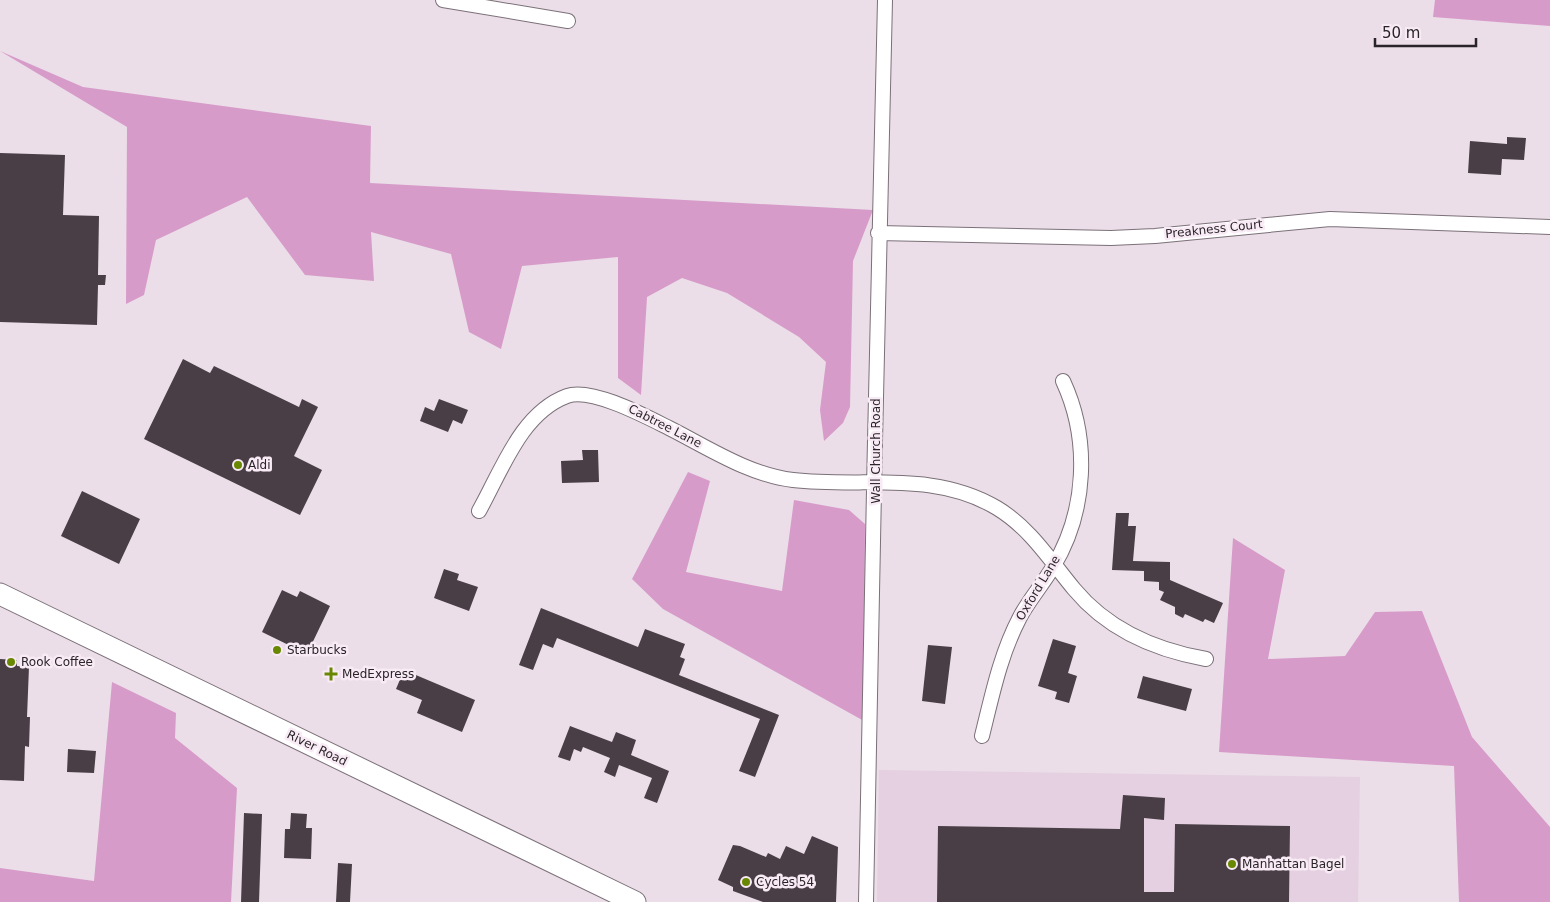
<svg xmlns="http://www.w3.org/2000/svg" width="1550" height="902" font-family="'DejaVu Sans',sans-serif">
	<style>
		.built { fill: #e4d0e0 }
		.green { fill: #d79bca }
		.building { fill: #493e46 }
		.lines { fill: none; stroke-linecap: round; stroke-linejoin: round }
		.minor-casing { stroke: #7b7078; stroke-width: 16 }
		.highway-casing { stroke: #7b7078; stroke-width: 23 }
		.minor { stroke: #fff; stroke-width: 14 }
		.highway { stroke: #fff; stroke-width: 21 }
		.poi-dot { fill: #698802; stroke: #f9ebf5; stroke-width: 2 }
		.labels { text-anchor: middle; stroke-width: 5; stroke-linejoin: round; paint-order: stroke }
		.street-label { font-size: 12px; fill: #292428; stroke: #f9ebf5 }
		.poi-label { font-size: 12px; fill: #292428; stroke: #f9ebf5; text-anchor: start }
	</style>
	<rect width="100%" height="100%" fill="#ebdee8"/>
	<path class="built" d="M879 770 1360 777 1358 902H877Z"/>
	<path class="green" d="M1435 0H1550V26L1433 17Z
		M0 51 83 87 371 126 370 183 873 210 853 261 850 407 843 423 824 441 820 410 826 362 799 337 727 293 682 278 647 297 641 395 618 378V257L522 266 501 349 469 332 451 254 371 232 374 281 305 275 247 197 156 240 144 295 126 304 127 127Z
		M688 472 710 481 686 572 782 591 794 500 849 510 865 524 864 721 663 609 632 579Z
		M1233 538 1285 570 1268 659 1345 656 1375 612 1422 611 1472 737 1550 827V902H1459L1454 766 1219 752Z
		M112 682 176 713 175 738 237 788 231 902H0V868L94 881Z"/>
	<path class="building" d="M1507 137 1526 138 1524 160 1502 159 1501 175 1468 173 1470 141 1507 144Z
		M0 153 65 155 63 215 99 216 98 275H106L105 285H98L97 325 0 322Z
		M183 359 210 373 214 366 299 407 302 399 318 407 294 456 322 470 300 515 144 439Z
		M439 399 468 410 462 424 453 420 448 432 420 421 425 407 434 411Z
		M582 450H598L599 482 562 483 561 461 583 460Z
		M82 491 140 519 119 564 61 536Z
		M1116 513H1129L1128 526H1136L1133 561 1170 562V580L1223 603 1214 623 1205 619 1203 622 1185 614 1183 618 1175 614V607L1160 600 1164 592 1159 590V582L1144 581V571L1112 570Z
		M444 569 459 574 457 580 478 587 469 611 434 598Z
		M282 590 297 597 300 591 330 606 307 654 262 632Z
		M541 608 638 647 645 629 685 644 680 657 685 659 679 675 779 715 755 777 739 771 760 719 557 638 553 648 543 644 533 670 519 665Z
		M1053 639 1076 646 1068 673 1077 676 1069 703 1055 699 1057 692 1038 686Z
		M928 645 952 647 945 704 922 701Z
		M0 659 17 660V666L29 667 27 717H30L29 747 25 746 24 781 0 780Z
		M404 670 475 700 462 732 417 713 422 700 396 689Z
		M1143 676 1192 689 1186 711 1137 698Z
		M570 726 612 742 616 732 636 740 631 755 669 771 657 803 644 798 652 778 619 765 615 777 604 772 610 758 583 747 581 752 574 749 570 761 558 757Z
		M68 749 96 751 94 773 67 772Z
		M1123 795 1165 798 1164 820 1144 818V892H1174L1175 824 1290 826 1289 902H937L938 826 1120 829Z
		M244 813 262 814 259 902H241Z
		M291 813 307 814 306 828H312L311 859 284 858 285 829H290Z
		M812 836 838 847 836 902H763L733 891V887L718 880 733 845 740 846 766 857 768 853 780 859 786 846 804 854Z
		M338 863 352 864 350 902H336Z"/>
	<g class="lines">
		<defs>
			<path id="minor" d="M443 0 568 21
				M878 233 1111 238 1155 236 1330 219 1550 227
				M479 511C502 470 521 413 567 396 591 387 647 417 669 428 707 447 749 475 793 480 862 488 933 470 997 508 1030 528 1050 560 1074 589 1108 630 1155 650 1206 659
				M982 736C992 696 1000 655 1020 617 1029 600 1043 584 1053 567 1087 511 1090 439 1063 381
				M866 902C873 601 876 301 885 0"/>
			<path id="highway" d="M0 594 635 902"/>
		</defs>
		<use href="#minor" class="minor-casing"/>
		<use href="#highway" class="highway-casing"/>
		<use href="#minor" class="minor"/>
		<use href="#highway" class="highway"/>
	</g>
	<g class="poi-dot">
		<circle cx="238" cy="465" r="5"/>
		<circle cx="277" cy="650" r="5"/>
		<circle cx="11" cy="662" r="5"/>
		<path d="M328.5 666.5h5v5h5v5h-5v5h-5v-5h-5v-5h5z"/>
		<circle cx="1232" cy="864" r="5"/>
		<circle cx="746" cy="882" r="5"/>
	</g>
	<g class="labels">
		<g class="street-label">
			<text transform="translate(1214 229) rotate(-6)" y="4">Preakness Court</text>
			<text transform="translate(665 426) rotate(27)" y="4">Cabtree Lane</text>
			<text transform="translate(876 451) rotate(-90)" y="4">Wall Church Road</text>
			<text transform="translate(1038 588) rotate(-59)" y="4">Oxford Lane</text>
			<text transform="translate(317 748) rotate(26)" y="4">River Road</text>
		</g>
		<g class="poi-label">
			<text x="248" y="469">Aldi</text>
			<text x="287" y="654">Starbucks</text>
			<text x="21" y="666">Rook Coffee</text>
			<text x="342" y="678">MedExpress</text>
			<text x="1242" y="868">Manhattan Bagel</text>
			<text x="756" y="886">Cycles 54</text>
		</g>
	</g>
	<path d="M1375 38v8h101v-8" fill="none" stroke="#292428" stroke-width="2.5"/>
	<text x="1382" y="38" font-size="15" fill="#292428" stroke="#f9ebf5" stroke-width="4" paint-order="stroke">50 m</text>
</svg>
